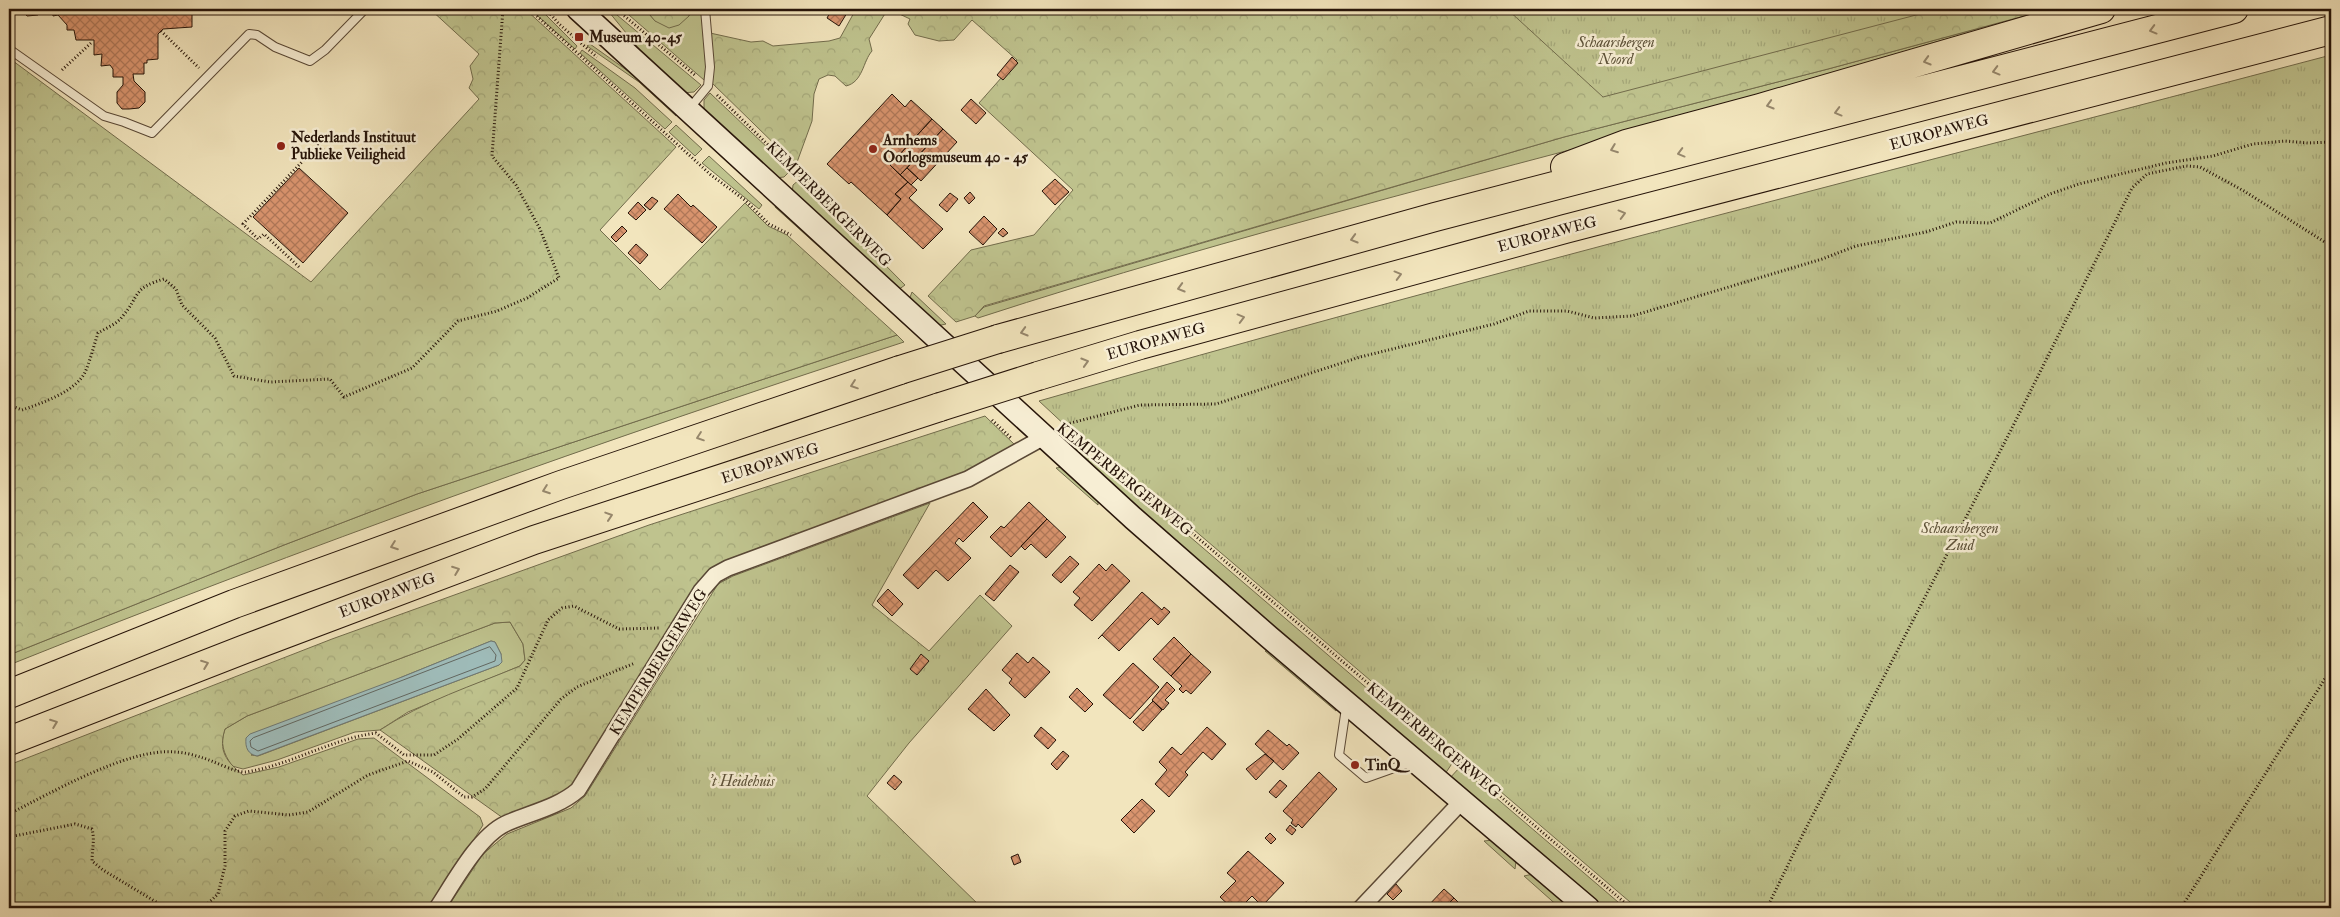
<svg xmlns="http://www.w3.org/2000/svg" width="2340" height="917" font-family="'IM FELL Double Pica',serif">
	<style>
		.grass { fill: #bfc38e; stroke: #726c4c; fill-rule: evenodd }
		.forest { fill: url(#forest-crowns); stroke: #726c4c }
		.park { fill: url(#park-tufts); stroke: #726c4c }
		.water { fill: #9fbdbb; stroke: #6f7974 }
		.lines { fill: none; stroke-linecap: round; stroke-linejoin: round }
		.shore { stroke: #626862; stroke-width: 1 }
		.building { fill: url(#building-cross-hatch); stroke: #261409 }
		.lane-casing { stroke: #594836; stroke-width: 10 }
		.street-casing { stroke: #594836; stroke-width: 18 }
		.secondary-casing { stroke: #261409; stroke-width: 25 }
		.highway-casing { stroke: #261409; stroke-width: 30 }
		.path { stroke: #261409; stroke-width: 3; stroke-dasharray: 1 2.5; stroke-linecap: butt }
		.lane { stroke: #f7eed4; stroke-width: 8 }
		.street { stroke: #f7eed4; stroke-width: 15 }
		.secondary { stroke: #f7eed4; stroke-width: 22 }
		.highway { stroke: #f2e5bd; stroke-width: 28 }
		.highway-bridge-casing { stroke: #261409; stroke-width: 30; stroke-linecap: butt }
		.highway-bridge { stroke: #f2e5bd; stroke-width: 28 }
		.oneway { stroke: #96876c }
		.poi-dot { fill: #8f2418; stroke: #f7eed4; stroke-width: 2 }
		.labels { text-anchor: middle; stroke-width: 5; stroke-linejoin: round; paint-order: stroke }
		.poi-label { font-size: 15px; font-weight: bold; fill: #261409; stroke: #f7eed4; text-anchor: start }
		.park-label { font-size: 15px; font-style: italic; fill: #5c5138; stroke: #f7eed4 }
		.street-label { font-size: 15px; fill: #261409; stroke: #f7eed4 }
	</style>
	<defs>
		<pattern id="forest-crowns" width="20" height="18" patternUnits="userSpaceOnUse" patternTransform="scale(1.25)"><rect width="20" height="18" fill="#bfc38e"/><path d="M2 6a3 3 0 1 1 6 0M12 15a3 3 0 1 1 6 0" fill="none" stroke="#a4a779"/></pattern>
		<pattern id="park-tufts" width="24" height="20" patternUnits="userSpaceOnUse" patternTransform="scale(1.25)"><rect width="24" height="20" fill="#bfc38e"/><path d="M3 7l-1-3M5 7V3M7 7l1-3M15 17l-1-3M17 17v-4M19 17l1-3" fill="none" stroke="#a4a779"/></pattern>
		<pattern id="building-cross-hatch" width="8" height="8" patternUnits="userSpaceOnUse" patternTransform="scale(1.25)"><rect width="8" height="8" fill="#d9946e"/><path d="M0 0l8 8M0 8l8-8" fill="none" stroke="#b07859"/></pattern>
	</defs>
	<rect width="100%" height="100%" fill="#f2e5bd"/>
	<filter id="stains"><feTurbulence type="fractalNoise" baseFrequency=".004" numOctaves="4"/><feColorMatrix values="0 0 0 0 .2 0 0 0 0 .09 0 0 0 0 .02 0 0 0 .5 -.17"/></filter>
	<radialGradient id="worn" r=".72"><stop offset=".6" stop-color="#630" stop-opacity="0"/><stop offset="1" stop-color="#630" stop-opacity=".3"/></radialGradient>
	<path class="grass" d="M530 9H540L577 46 575 49Z
		M622 9H645L655 21 689 16 690 9H701L706 66 704 80Z
		M2050 9H2075C1970 39 1866 70 1761 99 1499 170 1236 234 978 318L975 316 984 307 1564 137 1828 69Z
		M611 10 701 85 694 92 682 93 653 66 609 12Z
		M590 44 642 81 678 114 676 116 639 82 587 46Z
		M582 50 635 88 672 122 665 129 580 53Z
		M710 93 791 170 784 177 775 178 704 113V100Z
		M676 125 702 149 695 156 669 132Z
		M709 156 762 205 759 209 702 163Z
		M800 179 905 285 898 290 792 194 793 185Z
		M776 205 905 323 904 324 775 207Z
		M912 292 946 324 937 326 909 300Z
		M897 335 904 342C602 440 304 547 9 665V655L284 545 417 494Z
		M1059 431 1093 460 1147 500 1453 762 1445 774 1215 578 1054 434Z
		M1063 467 1098 501V505L1056 468Z
		M510 622 523 644 525 660 520 666 408 712 380 730 355 732 277 760 243 769 232 766C223 752 220 744 225 729L247 716 495 623ZM491 641 495 642 501 654 499 665 258 756 251 755 402 677Z
		M1271 650 1336 707V711L1265 651Z
		M1460 767 1625 908H1601L1449 779Z
		M1493 840 1516 861 1515 869 1484 841Z
		M1533 874 1562 900 1560 908 1524 876Z"/>
	<path class="forest" d="M430 9H525L676 147 600 230 660 290 745 203 768 226 787 235 897 335 417 494 284 545 9 655V58L311 282 479 99 469 88 473 79 470 66 479 54Z
		M645 9H690L689 16 679 25 669 28 655 21Z
		M856 9H888L869 39 872 51C863 61 863 82 846 86L835 76 828 75 819 79 814 94 812 121 796 165 712 83 710 33 751 42 763 41 773 46 829 41 840 38Z
		M889 9H2050L1828 69 1564 137 984 306 975 316 956 322 928 296 971 250 1034 235 1073 190 979 103 1017 60 972 20 954 40 939 41 915 35 908 24 910 19Z
		M985 416 1016 446 966 472 727 564 575 786 563 796 503 818 380 730C424 701 472 686 520 666L525 660 523 644 510 622 495 623 247 716 225 729C218 751 226 761 243 775L279 767 358 739 374 738 480 817 483 825 431 908H9V765L332 639 649 525Z"/>
	<path class="park" d="M1507 9H1939L1603 97Z
		M2331 55V908H1637L1152 494 1097 455 1039 401C1467 277 1900 169 2331 55Z
		M930 503 872 605 929 651 980 595 1012 626 909 743 867 796 982 908H447L483 854 507 834 571 808 585 796 718 584 733 576Z"/>
	<path class="water" d="M491 641 495 642 501 654 502 662 499 665 257 756C248 754 245 748 246 738L250 734 402 677Z"/>
	<g class="lines">
		<path class="shore" d="M490 647 496 655 495 661 258 751 251 747 250 741 253 738Z"/>
	</g>
	<path class="building" d="M20 9H44L38 15 27 16Z
		M52 9H206L194 10 195 14 192 13V27L163 29 158 34V59L147 60V63H144V74H133L134 81 145 92V102L139 108 129 109H122L117 103V92L123 85V77H113V69L110 65 101 66 102 54 94 55V40H76L74 30H67V25L58 15 53 16Z
		M216 9H235L231 12 220 13Z
		M832 9H840L847 13 839 26 827 18Z
		M1012 57 1018 63 1003 80 997 75Z
		M892 94 905 107 911 100 932 119 890 165 908 182 895 194 901 199 887 215 851 182 849 184 827 164Z
		M971 99 986 113 976 124 961 110Z
		M932 119 943 129 900 175 890 165Z
		M943 129 957 142 921 181 907 168Z
		M299 168 348 213 303 263 253 217Z
		M907 168 918 178 911 185 900 175Z
		M1055 179 1069 192 1055 205 1042 191Z
		M908 182 917 190 909 198 943 229 923 249 887 215 901 199 895 194Z
		M970 192 975 198 969 204 964 198Z
		M950 193 958 199 947 212 939 205Z
		M678 194 691 207 693 205 717 227 702 243 664 209Z
		M652 197 658 201 650 210 644 205Z
		M638 202 646 210 636 220 628 213Z
		M984 216 997 229 983 245 969 232Z
		M622 226 627 231 616 242 611 237Z
		M1003 228 1008 233 1003 237 998 233Z
		M636 244 648 255 640 264 628 253Z
		M973 502 988 517 963 542 959 538 955 543 971 558 948 581 936 570 918 589 903 575Z
		M1029 502 1047 519 1011 557 990 537 1001 526 1004 528Z
		M1047 519 1066 537 1046 558 1031 544 1025 550 1021 546Z
		M1070 556 1079 564 1061 583 1052 575Z
		M1099 564 1106 571 1112 564 1130 581 1092 621 1074 605 1080 598 1073 592Z
		M1010 565 1019 572 994 601 985 594Z
		M888 589 903 604 892 616 877 601Z
		M1142 592 1162 610 1164 607 1170 612 1158 625 1151 618 1119 651 1102 635 1098 639Z
		M1174 637 1191 654 1171 676 1153 659Z
		M1017 653 1028 663 1033 657 1050 672 1025 698 1009 683 1012 679 1002 670Z
		M921 654 929 661 917 675 910 669Z
		M1191 654 1211 672 1191 694 1186 690 1183 693 1179 689 1182 686 1171 676Z
		M1133 663 1159 687 1130 719 1103 695Z
		M1167 682 1175 690 1165 700 1169 703 1163 710 1152 700Z
		M1077 688 1093 704 1085 712 1069 697Z
		M986 689 1010 715 994 731 968 709Z
		M1153 701 1162 710 1143 731 1133 722Z
		M1041 727 1056 740 1048 749 1034 736Z
		M1207 727 1226 744 1212 760 1203 752 1185 772 1188 775 1169 797 1155 784 1167 770 1159 762 1172 747 1181 755Z
		M1268 730 1287 746 1289 744 1299 753 1283 770 1255 744Z
		M1063 751 1069 756 1057 770 1051 764Z
		M1265 754 1274 761 1256 780 1246 769Z
		M1319 772 1337 789 1302 828 1298 824 1296 827 1291 823 1293 820 1283 811Z
		M894 775 902 782 895 790 887 783Z
		M1280 780 1287 786 1276 798 1269 792Z
		M1142 799 1155 811 1134 833 1121 820Z
		M1290 825 1296 830 1292 835 1286 830Z
		M1270 833 1276 839 1271 844 1265 838Z
		M1248 851 1284 883 1262 906 1252 896 1240 908H1232L1220 897 1236 881 1227 873Z
		M1018 854 1021 862 1014 865 1011 857Z
		M1396 884 1402 891 1393 900 1387 894Z
		M1444 889 1454 898 1444 908H1426Z
		M1454 898 1463 907 1462 908H1444Z
		M1287 902 1294 908H1281Z
		M1306 902 1310 905 1316 904 1320 908H1299Z"/>
	<g class="lines">
		<defs>
			<path id="lane" d="M9 49 104 116 124 122 152 133 249 34 257 35 275 47 310 61 325 50 365 9
				M689 109 708 86 710 67 705 9
				M1346 708 1339 755 1366 778 1411 762"/>
			<path id="street" d="M437 908C453 884 478 837 505 824 529 813 557 808 578 790L701 591 715 575 728 568 968 479 1044 437
				M1361 908 1462 801"/>
			<path id="secondary" d="M578 9 1133 518 1269 637 1588 908"/>
			<path id="highway" d="M1565 167 1626 144 1760 108 2101 9
				M998 339 1435 217 2234 9
				M1038 376 1140 345 1565 229 2331 30
				M9 694 234 604 561 485 900 370
				M9 741 245 649 534 540 940 407"/>
		</defs>
		<use href="#lane" class="lane-casing"/>
		<use href="#street" class="street-casing"/>
		<use href="#secondary" class="secondary-casing"/>
		<use href="#highway" class="highway-casing"/>
		<path class="path" d="M529 9 711 175 746 201 769 224 791 235
			M546 9 559 24 597 57
			M616 9 696 76
			M161 31 199 68
			M62 70 91 43
			M717 95 886 260
			M299 267 264 234 258 239 243 224 318 145 329 155
			M9 405 22 410C42 403 78 391 86 370 91 358 94 345 98 333 106 328 117 324 122 317 140 296 132 288 164 279L176 289 182 305 215 338 234 376 270 382 330 379 344 397 412 368 458 321 497 311 527 298 559 278 540 229 516 185 492 156 503 9
			M992 420 1011 438
			M1063 425 1140 405 1216 404 1360 357 1494 324 1529 311H1567L1594 318 1632 316 1822 259 1856 246 1926 232 1956 222 1990 223 2050 194 2079 184 2166 163 2213 156 2253 144 2285 141 2308 143 2331 142
			M1118 474 1150 497 1631 908
			M9 814C51 793 128 748 174 752 183 752 194 755 203 758 214 761 236 773 246 772 291 765 331 739 376 733L404 755H434L458 739 517 688 548 620 562 608 574 606 619 629 660 628
			M9 837 75 824 92 829C95 840 92 850 92 861L103 870 166 908
			M203 908 218 894 225 866V831L235 816 249 811 289 815 308 812 368 775 408 761 433 772 464 797H472L485 789 561 699 577 687 635 663
			M1767 908 1803 834 2012 428 2132 188 2147 174 2186 166 2200 167 2244 191 2331 246
			M2181 908 2331 669"/>
		<use href="#lane" class="lane"/>
		<use href="#street" class="street"/>
		<use href="#secondary" class="secondary"/>
		<use href="#highway" class="highway"/>
		<defs>
			<path id="highway-bridge" d="M900 370 998 339
				M940 407 1038 376"/>
		</defs>
		<use href="#highway-bridge" class="highway-bridge-casing"/>
		<use href="#highway-bridge" class="highway-bridge"/>
	</g>
	<defs><path id="oneway-chevron" d="M-2-3.5L2.5 0L-2 3.5" fill="none" stroke-width="1.6" stroke-linecap="round" stroke-linejoin="round" transform="scale(1.25)"/></defs>
	<g class="oneway">
		<use href="#oneway-chevron" transform="translate(2153 30) rotate(165)"/>
		<use href="#oneway-chevron" transform="translate(1927 61) rotate(164)"/>
		<use href="#oneway-chevron" transform="translate(1996 71) rotate(165)"/>
		<use href="#oneway-chevron" transform="translate(1770 105) rotate(164)"/>
		<use href="#oneway-chevron" transform="translate(1838 112) rotate(165)"/>
		<use href="#oneway-chevron" transform="translate(1614 149) rotate(159)"/>
		<use href="#oneway-chevron" transform="translate(1681 153) rotate(165)"/>
		<use href="#oneway-chevron" transform="translate(1622 214) rotate(-15)"/>
		<use href="#oneway-chevron" transform="translate(1354 239) rotate(164)"/>
		<use href="#oneway-chevron" transform="translate(1398 275) rotate(-15)"/>
		<use href="#oneway-chevron" transform="translate(1181 288) rotate(164)"/>
		<use href="#oneway-chevron" transform="translate(1241 318) rotate(-15)"/>
		<use href="#oneway-chevron" transform="translate(1024 332) rotate(164)"/>
		<use href="#oneway-chevron" transform="translate(1085 362) rotate(-17)"/>
		<use href="#oneway-chevron" transform="translate(854 385) rotate(161)"/>
		<use href="#oneway-chevron" transform="translate(700 437) rotate(161)"/>
		<use href="#oneway-chevron" transform="translate(546 490) rotate(160)"/>
		<use href="#oneway-chevron" transform="translate(609 516) rotate(-18)"/>
		<use href="#oneway-chevron" transform="translate(394 546) rotate(160)"/>
		<use href="#oneway-chevron" transform="translate(456 570) rotate(-21)"/>
		<use href="#oneway-chevron" transform="translate(205 664) rotate(-21)"/>
		<use href="#oneway-chevron" transform="translate(54 723) rotate(-21)"/>
	</g>
	<g class="poi-dot">
		<rect x="574" y="32" width="10" height="10" rx="2.5"/>
		<circle cx="281" cy="146" r="5"/>
		<circle cx="873" cy="149" r="5"/>
		<circle cx="1355" cy="765" r="5"/>
	</g>
	<g class="labels">
		<g class="poi-label">
			<text x="589" y="42">Museum 40-45</text>
			<text x="291" y="142">Nederlands Instituut<tspan x="291" dy="17">Publieke Veiligheid</tspan></text>
			<text x="883" y="145">Arnhems<tspan x="883" dy="17">Oorlogsmuseum 40 - 45</tspan></text>
			<text x="1365" y="770">TinQ</text>
		</g>
		<g class="park-label">
			<text x="1616" y="47">Schaarsbergen<tspan x="1616" dy="17">Noord</tspan></text>
			<text x="1960" y="533">Schaarsbergen<tspan x="1960" dy="17">Zuid</tspan></text>
			<text x="742" y="786">'t Heidehuis</text>
		</g>
		<g class="street-label">
			<text transform="translate(1939 132) rotate(-15)" y="5">EUROPAWEG</text>
			<text transform="translate(829 204) rotate(45)" y="5">KEMPERBERGERWEG</text>
			<text transform="translate(1547 234) rotate(-15)" y="5">EUROPAWEG</text>
			<text transform="translate(1156 341) rotate(-16)" y="5">EUROPAWEG</text>
			<text transform="translate(770 463) rotate(-18)" y="5">EUROPAWEG</text>
			<text transform="translate(1125 479) rotate(39)" y="5">KEMPERBERGERWEG</text>
			<text transform="translate(387 595) rotate(-21)" y="5">EUROPAWEG</text>
			<text transform="translate(658 662) rotate(-58)" y="5">KEMPERBERGERWEG</text>
			<text transform="translate(1434 740) rotate(40)" y="5">KEMPERBERGERWEG</text>
		</g>
	</g>
	<rect width="2340" height="917" fill="none" stroke="#f2e5bd" stroke-width="30"/>
	<rect x="10" y="10" width="2320" height="897" fill="none" stroke="#261409" stroke-width="2.5"/>
	<rect x="15" y="15" width="2310" height="887" fill="none" stroke="#261409"/>
	<rect width="100%" height="100%" filter="url(#stains)"/>
	<rect width="100%" height="100%" fill="url(#worn)"/>
</svg>
